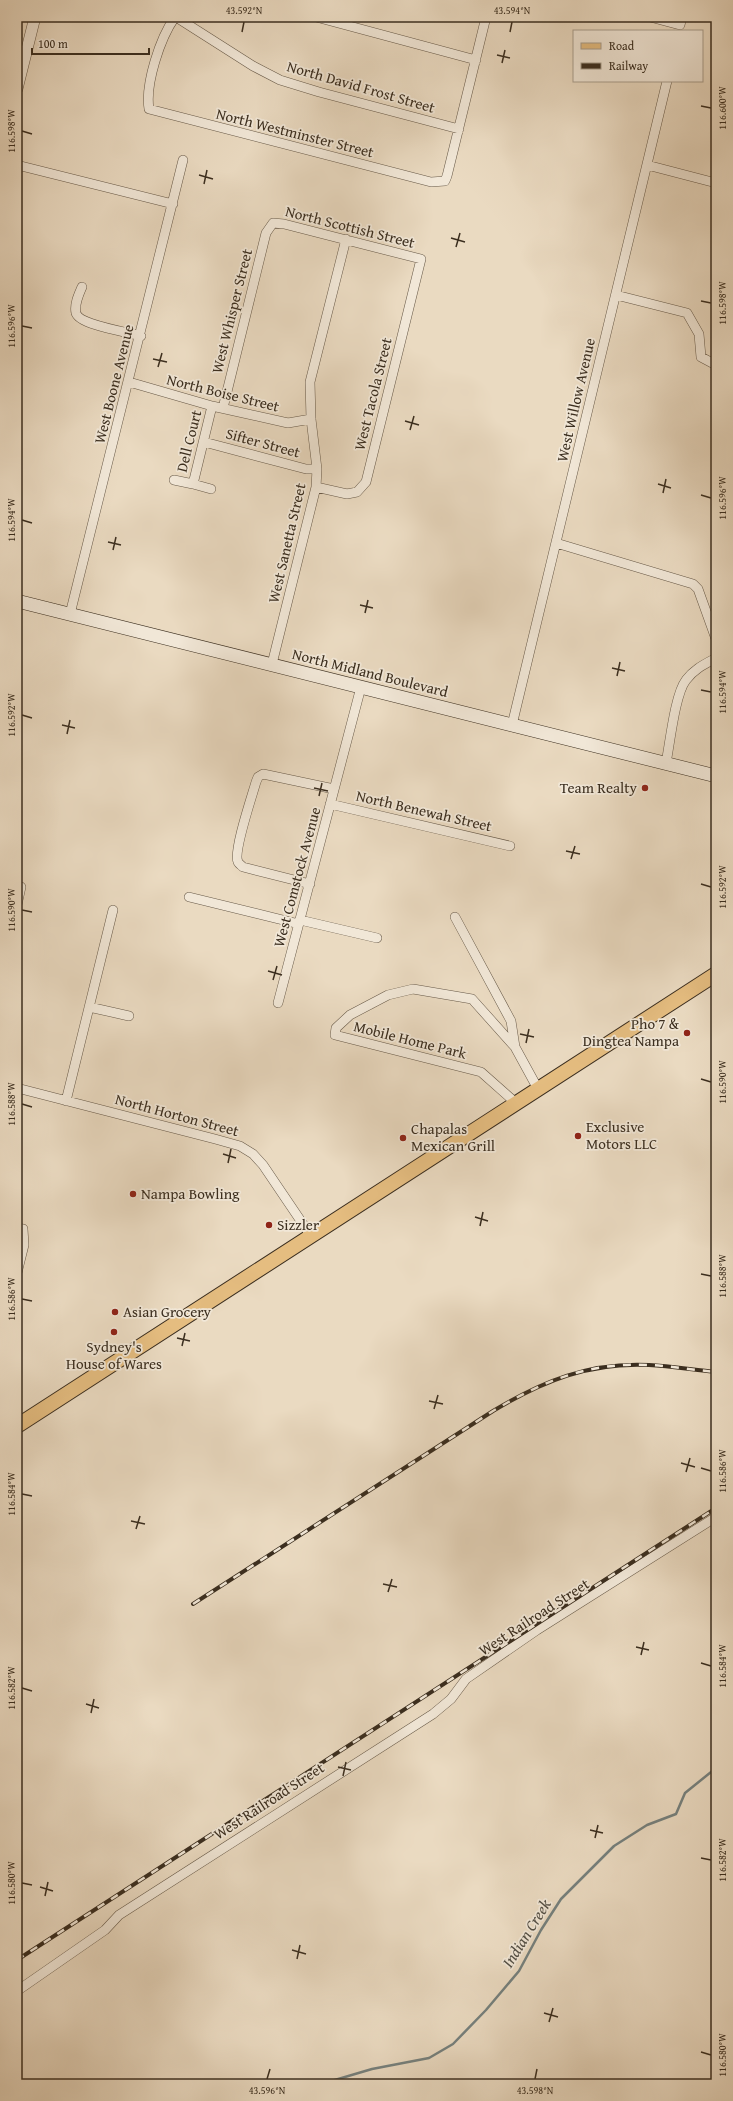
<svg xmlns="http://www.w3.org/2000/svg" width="733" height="2101" font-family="'Gentium Book Plus',serif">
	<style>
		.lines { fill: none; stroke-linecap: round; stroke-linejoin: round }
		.stream { stroke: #76817e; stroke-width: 2.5 }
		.minor-casing { stroke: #675948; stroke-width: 10 }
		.tertiary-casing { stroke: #675948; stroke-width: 12 }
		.secondary-casing { stroke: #3b2e1f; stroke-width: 14 }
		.primary-casing { stroke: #3b2e1f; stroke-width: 16 }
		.minor { stroke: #f1e7d7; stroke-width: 9 }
		.tertiary { stroke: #f1e7d7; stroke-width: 11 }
		.secondary { stroke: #f1e7d7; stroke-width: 13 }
		.primary { stroke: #e5bd80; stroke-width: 14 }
		.rail-casing { stroke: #3b2e1f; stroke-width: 4 }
		.rail { stroke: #f1e7d7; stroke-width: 2.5; stroke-dasharray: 8; stroke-linecap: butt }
		.ticks { fill: none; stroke: #3b2e1f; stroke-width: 1.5 }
		.poi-dot { fill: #8f2418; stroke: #f1e7d7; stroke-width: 1.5 }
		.labels { text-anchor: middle; stroke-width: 3.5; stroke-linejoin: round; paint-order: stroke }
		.street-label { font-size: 15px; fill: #3b2e1f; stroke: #f1e7d7 }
		.poi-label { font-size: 15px; fill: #3b2e1f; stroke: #f1e7d7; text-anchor: start }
		.water-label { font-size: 16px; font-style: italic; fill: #545046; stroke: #f1e7d7 }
		.neatline { fill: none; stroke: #3b2e1f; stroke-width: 1.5 }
		.ticks-label { font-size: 10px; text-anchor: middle; fill: #3b2e1f }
	</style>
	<rect width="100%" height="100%" fill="#eadac1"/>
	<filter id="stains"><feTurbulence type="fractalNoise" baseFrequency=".005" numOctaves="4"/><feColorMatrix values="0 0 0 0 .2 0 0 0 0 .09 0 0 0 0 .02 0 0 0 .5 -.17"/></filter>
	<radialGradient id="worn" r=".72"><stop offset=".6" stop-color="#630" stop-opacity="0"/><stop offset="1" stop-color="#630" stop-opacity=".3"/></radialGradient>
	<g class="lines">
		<path class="stream" d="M290 2084 328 2082 372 2069 429 2058 453 2044 486 2010 519 1971 541 1930 561 1899 614 1846 647 1825 676 1814 685 1793 716 1768"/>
		<defs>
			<path id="minor" d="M175 17C160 38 145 84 149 109L431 182 445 181 447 176 486 17
				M176 17 253 66 280 80 319 92 459 129
				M316 17 476 60
				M650 17 680 25 682 17
				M17 165 173 204
				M647 165 716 183
				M82 287C79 294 74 304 76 313 79 325 128 332 141 336
				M616 295 687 313 699 334 701 357 716 365
				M129 382 212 406 288 423 311 419
				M223 408 266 233 273 223 284 224 421 259 366 482 357 492 347 494 316 487
				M204 442 306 469H317
				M174 480 193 484 212 406
				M193 484 211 489
				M556 543 693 584 698 589 716 639
				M70 614 183 160
				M272 664 316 487 317 469 311 419 310 382 346 239
				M512 725 667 81
				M666 763C670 743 675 694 686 680 694 669 705 664 716 658
				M330 804 510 846
				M310 884 243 867C241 865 239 864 238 862 233 852 252 796 256 782L258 777 263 774 334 789
				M189 897 299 924
				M17 905 21 887
				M455 917 511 1021 515 1047 538 1089
				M300 920 377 938
				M278 1003 361 687
				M89 1007 129 1016
				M515 1047 472 999 413 989 388 995 350 1015 336 1028 335 1035 481 1072 516 1103
				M17 1088 215 1139 240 1146 253 1154 263 1165 311 1236
				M66 1101 113 910
				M17 1228 23 1229 24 1245 17 1273
				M17 1991 105 1930 119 1915 433 1714 451 1699 466 1679 537 1630 716 1517"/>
			<path id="tertiary" d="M17 89 35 17"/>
			<path id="secondary" d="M17 601 716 776"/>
			<path id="primary" d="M17 1426 716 974"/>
		</defs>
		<use href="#minor" class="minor-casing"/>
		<use href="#tertiary" class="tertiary-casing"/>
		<use href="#secondary" class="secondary-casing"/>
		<use href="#primary" class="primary-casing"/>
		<use href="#minor" class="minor"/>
		<use href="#tertiary" class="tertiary"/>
		<use href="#secondary" class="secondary"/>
		<use href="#primary" class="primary"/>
		<defs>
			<path id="rail" d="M193 1604 493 1411C543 1381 589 1362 649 1365 671 1366 694 1370 716 1372
				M17 1960 716 1508"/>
		</defs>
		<use href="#rail" class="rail-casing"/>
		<use href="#rail" class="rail"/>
	</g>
	<path class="ticks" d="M242 32 244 22M510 32 512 22M497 55 510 58M502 63 505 50M701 106 711 108M22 131 32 134M199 175 213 179M204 184 207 170M451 238 465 242M456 247 460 233M701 301 711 303M22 326 32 328M153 359 167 362M158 367 162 353M405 421 419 425M410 430 414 416M658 484 671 488M663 493 666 479M701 495 711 498M22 520 32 523M108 542 121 545M113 550 116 537M360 605 373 608M365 613 368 600M612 668 625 671M617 676 620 662M701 690 711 692M22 715 32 718M62 725 75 728M67 734 70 720M314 788 328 791M319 796 322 783M566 851 580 854M571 859 575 846M701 884 711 887M22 910 32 912M268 971 282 975M273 980 277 966M520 1034 534 1037M526 1043 529 1029M701 1079 711 1082M22 1104 32 1107M223 1154 236 1158M228 1163 231 1149M475 1217 488 1221M480 1226 483 1212M701 1274 711 1276M22 1299 32 1301M177 1338 190 1341M182 1346 185 1333M429 1401 443 1404M434 1409 438 1395M681 1463 695 1467M701 1468 711 1471M686 1472 690 1458M22 1494 32 1496M131 1521 145 1524M136 1529 140 1516M383 1584 397 1587M388 1592 392 1579M636 1647 649 1650M641 1655 644 1642M701 1663 711 1666M22 1688 32 1691M86 1704 99 1708M91 1713 94 1699M338 1767 351 1770M343 1776 346 1762M590 1830 603 1833M595 1838 598 1825M701 1858 711 1860M22 1883 32 1885M40 1887 53 1891M45 1896 48 1882M292 1950 306 1954M297 1959 300 1945M544 2013 558 2017M549 2022 553 2008M701 2052 711 2055M267 2079 270 2069M535 2079 537 2069"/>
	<g class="poi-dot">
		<circle cx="645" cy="788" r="4"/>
		<circle cx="687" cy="1033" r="4"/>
		<circle cx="578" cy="1136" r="4"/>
		<circle cx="403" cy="1138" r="4"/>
		<circle cx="133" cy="1194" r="4"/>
		<circle cx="269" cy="1225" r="4"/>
		<circle cx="115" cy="1312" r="4"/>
		<circle cx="114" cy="1332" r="4"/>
	</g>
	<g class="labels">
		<g class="street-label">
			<text transform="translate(361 87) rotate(16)" y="5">North David Frost Street</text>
			<text transform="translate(295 133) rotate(14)" y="5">North Westminster Street</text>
			<text transform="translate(350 227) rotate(14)" y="5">North Scottish Street</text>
			<text transform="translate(232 311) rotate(-76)" y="5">West Whisper Street</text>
			<text transform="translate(114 384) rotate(-76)" y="5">West Boone Avenue</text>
			<text transform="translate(223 393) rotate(14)" y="5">North Boise Street</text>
			<text transform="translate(373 394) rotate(-76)" y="5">West Tacola Street</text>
			<text transform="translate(576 400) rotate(-77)" y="5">West Willow Avenue</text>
			<text transform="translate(189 441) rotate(-76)" y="5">Dell Court</text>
			<text transform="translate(263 443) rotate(15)" y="5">Sifter Street</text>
			<text transform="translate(287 543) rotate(-77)" y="5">West Sanetta Street</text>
			<text transform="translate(370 673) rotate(14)" y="5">North Midland Boulevard</text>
			<text transform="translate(424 811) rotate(13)" y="5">North Benewah Street</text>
			<text transform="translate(297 877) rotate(-75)" y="5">West Comstock Avenue</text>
			<text transform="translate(410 1040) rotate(14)" y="5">Mobile Home Park</text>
			<text transform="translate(177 1115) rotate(15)" y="5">North Horton Street</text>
			<text transform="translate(534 1617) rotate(-33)" y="5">West Railroad Street</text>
			<text transform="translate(269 1801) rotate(-33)" y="5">West Railroad Street</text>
		</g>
		<g class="poi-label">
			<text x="637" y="793" text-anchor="end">Team Realty</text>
			<text x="679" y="1029" text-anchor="end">Pho 7 &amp;<tspan x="679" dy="17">Dingtea Nampa</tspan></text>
			<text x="586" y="1132">Exclusive<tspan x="586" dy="17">Motors LLC</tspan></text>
			<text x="411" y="1134">Chapalas<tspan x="411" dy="17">Mexican Grill</tspan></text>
			<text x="141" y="1199">Nampa Bowling</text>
			<text x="277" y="1230">Sizzler</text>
			<text x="123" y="1317">Asian Grocery</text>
			<text x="114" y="1352" text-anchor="middle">Sydney's<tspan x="114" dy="17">House of Wares</tspan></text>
		</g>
		<g class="water-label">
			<text transform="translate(526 1933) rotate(-58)" y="6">Indian Creek</text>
		</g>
	</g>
	<rect width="733" height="2101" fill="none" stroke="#eadac1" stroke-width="44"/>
	<rect x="573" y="30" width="130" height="52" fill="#f1e7d7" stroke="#a89d8d"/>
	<rect x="581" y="43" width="20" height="6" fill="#e5bd80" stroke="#a89d8d"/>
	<text x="609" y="50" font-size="12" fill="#3b2e1f">Road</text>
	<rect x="581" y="63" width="20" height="6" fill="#3b2e1f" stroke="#a89d8d"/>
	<text x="609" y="70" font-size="12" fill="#3b2e1f">Railway</text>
	<path d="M32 48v6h117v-6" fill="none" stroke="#3b2e1f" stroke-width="2"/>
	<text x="38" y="48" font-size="12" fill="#3b2e1f" stroke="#f1e7d7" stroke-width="3" paint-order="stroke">100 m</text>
	<rect x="22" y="22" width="689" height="2057" class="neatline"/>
	<g class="ticks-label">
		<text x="244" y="14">43.592°N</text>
		<text x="512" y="14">43.594°N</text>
		<text transform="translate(722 108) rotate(-90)" y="4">116.600°W</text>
		<text transform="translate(11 131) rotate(-90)" y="4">116.598°W</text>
		<text transform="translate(722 303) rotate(-90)" y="4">116.598°W</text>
		<text transform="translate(11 326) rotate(-90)" y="4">116.596°W</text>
		<text transform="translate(722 498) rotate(-90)" y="4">116.596°W</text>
		<text transform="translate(11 520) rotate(-90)" y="4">116.594°W</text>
		<text transform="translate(722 692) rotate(-90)" y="4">116.594°W</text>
		<text transform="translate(11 715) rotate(-90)" y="4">116.592°W</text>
		<text transform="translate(722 887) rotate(-90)" y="4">116.592°W</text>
		<text transform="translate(11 910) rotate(-90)" y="4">116.590°W</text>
		<text transform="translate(722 1082) rotate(-90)" y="4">116.590°W</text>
		<text transform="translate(11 1104) rotate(-90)" y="4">116.588°W</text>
		<text transform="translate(722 1276) rotate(-90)" y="4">116.588°W</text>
		<text transform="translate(11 1299) rotate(-90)" y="4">116.586°W</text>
		<text transform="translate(722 1471) rotate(-90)" y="4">116.586°W</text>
		<text transform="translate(11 1494) rotate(-90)" y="4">116.584°W</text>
		<text transform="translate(722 1666) rotate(-90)" y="4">116.584°W</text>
		<text transform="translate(11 1688) rotate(-90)" y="4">116.582°W</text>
		<text transform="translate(722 1860) rotate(-90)" y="4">116.582°W</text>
		<text transform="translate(11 1883) rotate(-90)" y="4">116.580°W</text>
		<text transform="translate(722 2055) rotate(-90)" y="4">116.580°W</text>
		<text x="267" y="2094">43.596°N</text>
		<text x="535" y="2094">43.598°N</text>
	</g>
	<rect width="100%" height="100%" filter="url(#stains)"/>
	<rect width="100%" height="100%" fill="url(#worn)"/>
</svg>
